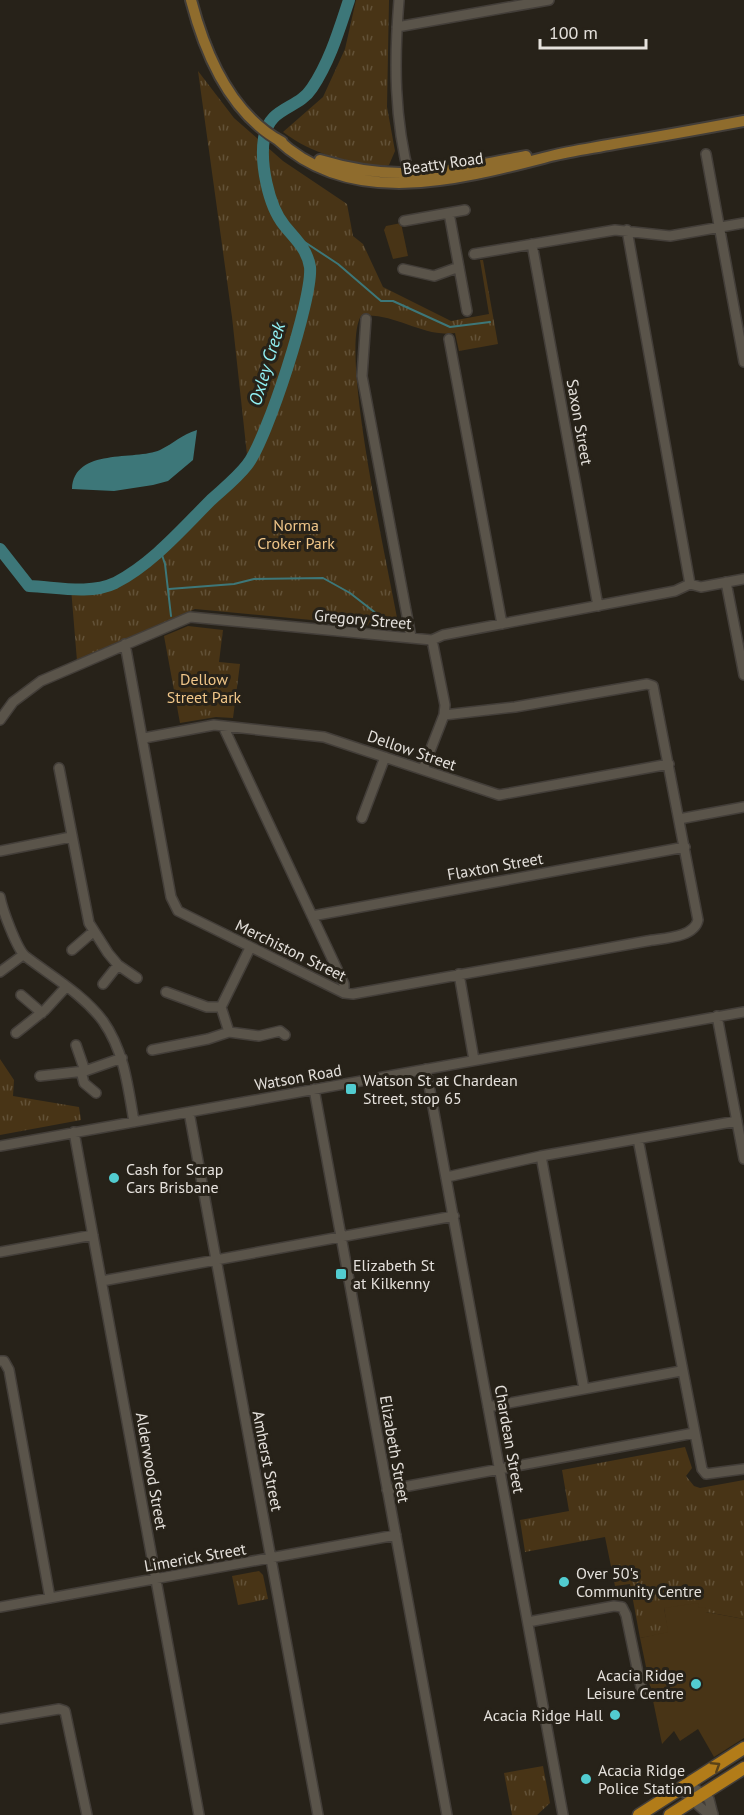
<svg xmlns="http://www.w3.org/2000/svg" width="744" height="1815" font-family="'PT Sans',sans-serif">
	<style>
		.grass { fill: url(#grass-tufts) }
		.pitch { fill: #483416 }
		.water { fill: #3d7779 }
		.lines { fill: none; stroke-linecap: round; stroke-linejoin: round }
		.stream { stroke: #3d7779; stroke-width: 2 }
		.river { stroke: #3d7779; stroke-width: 12 }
		.minor-casing { stroke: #433e39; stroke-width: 12 }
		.major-casing { stroke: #433e39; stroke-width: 14 }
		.highway-casing { stroke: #433e39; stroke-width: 15 }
		.minor { stroke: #5a544a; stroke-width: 9 }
		.major { stroke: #8f6c2d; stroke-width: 10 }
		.highway { stroke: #b27c19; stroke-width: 12 }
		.oneway { stroke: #584219 }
		.poi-dot { fill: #52ccd0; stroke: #272219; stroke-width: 2 }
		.labels { text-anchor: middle; stroke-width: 6; stroke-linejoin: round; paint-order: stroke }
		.street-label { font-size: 16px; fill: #e5e1dc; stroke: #272219 }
		.park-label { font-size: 16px; fill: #f0c689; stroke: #272219 }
		.poi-label { font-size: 16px; fill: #e5e1dc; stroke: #272219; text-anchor: start }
		.water-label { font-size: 18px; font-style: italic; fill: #91f0f3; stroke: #272219 }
	</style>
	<defs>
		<pattern id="grass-tufts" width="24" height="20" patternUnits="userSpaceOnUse" patternTransform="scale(1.5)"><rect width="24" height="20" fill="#483416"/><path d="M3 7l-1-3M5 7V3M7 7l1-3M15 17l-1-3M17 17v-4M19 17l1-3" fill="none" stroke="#625137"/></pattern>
	</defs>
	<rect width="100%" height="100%" fill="#272219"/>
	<path class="grass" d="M356 0H389L387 107 395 151 389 165 382 167C345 161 313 155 283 132L323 97 345 49Z
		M198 71 234 118 283 161 347 204 353 236 363 244 383 287 451 321 489 314 480 260H483L498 344 459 351 455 333C423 338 394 312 361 316 339 351 389 571 398 623L395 628 195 609 77 661 71 588C86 589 98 589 112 584 153 567 215 497 248 464L232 317Z
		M188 626 223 630 219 662 240 664 233 718 216 717 180 723 164 636Z
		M0 1059 14 1080 13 1096 79 1107 81 1120 0 1135Z
		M685 1447 692 1468 686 1476 694 1486 700 1488 744 1480V1619L706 1612 699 1609 664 1608 669 1633 640 1638 630 1584 615 1586 605 1537 525 1552 520 1520 569 1511 562 1470Z
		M259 1571 263 1575 268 1599 238 1605 232 1576Z
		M543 1766 550 1803 537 1815H512L504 1773Z"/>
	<path class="pitch" d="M401 223 408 256 393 259 384 230 386 226Z
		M698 1603 699 1608 705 1607 706 1612 744 1619V1738L714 1757 698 1729 680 1741 674 1731 662 1744 640 1638 668 1632 664 1608Z"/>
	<path class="water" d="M197 430 193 460 168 481 153 485 114 491 72 489C74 447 135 461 160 450 174 443 181 435 197 430Z"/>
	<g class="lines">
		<path class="stream" d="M297 237 338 264 381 301H393L450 327 490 322
			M160 549 165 564 171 616
			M169 589 234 584 254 579 323 578 350 593 386 621"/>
		<path class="river" d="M0 549 29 586C56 587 90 595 115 583 152 564 182 529 211 500 223 489 237 478 247 465 267 440 313 298 310 267 307 248 294 238 284 225 268 205 260 163 264 138 269 106 298 110 312 88 330 61 339 30 349 0"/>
		<defs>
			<path id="minor" d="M399 0C394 61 394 119 410 179
				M397 27 549 0
				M706 154 744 362
				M449 213 467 311
				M404 221 465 210
				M627 230 690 584
				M532 244 598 606
				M474 254 615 230 670 236 744 223
				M403 269 434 276 459 267
				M366 319 362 376 411 637
				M449 339 502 624
				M726 582 744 675
				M125 644 171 897 178 911 190 917 344 993 353 994 647 941C663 938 694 938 698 920L653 686 647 684 515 707 444 715
				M0 720 13 702 41 681 190 617 432 640 443 635 675 591 690 584 701 587 744 579
				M223 726 344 984V993
				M144 738 214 725 324 737 499 795 669 764
				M59 768 89 923 108 953 118 965 137 978
				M423 769 444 715 445 705 432 640
				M362 818 385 757
				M679 819 744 807
				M0 851 71 837
				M0 897C2 909 17 949 25 956 51 976 83 994 103 1021 124 1051 128 1086 134 1122
				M312 916 685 847
				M72 950 94 931
				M0 972 23 955
				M459 974 474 1060
				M103 984 118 965
				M166 992 207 1007H221
				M21 995 42 1013
				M221 1007 229 1032 259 1036 280 1031 285 1035
				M221 1007 250 948
				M717 1016 744 1159
				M16 1033 45 1010 66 987
				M76 1045 85 1071
				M152 1050 208 1039 229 1032
				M426 1069 563 1815
				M81 1071 84 1083 96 1093
				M40 1076 85 1071 122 1058
				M314 1089 447 1815
				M189 1112 318 1815
				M74 1132 199 1815
				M638 1139 702 1469 706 1474 744 1469
				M0 1146 744 1012
				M541 1156 584 1389
				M447 1177 541 1156 737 1121
				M0 1252 93 1235
				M102 1281 454 1216
				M0 1361H4L9 1370 50 1598
				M488 1407 681 1371
				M387 1490 694 1433
				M0 1607 396 1535
				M528 1622 614 1606 622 1607 626 1615 642 1692
				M0 1719 59 1709 65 1711 87 1815
				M688 1784 709 1799 713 1815
				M680 1789 706 1812 713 1814"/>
			<path id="major" d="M191 0C205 54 230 114 282 142
				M277 139C352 210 462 179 551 156 571 151 593 148 614 144 657 137 701 129 744 121
				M320 160C399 184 448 171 526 156"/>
			<path id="highway" d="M639 1815 744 1748
				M670 1815 744 1768"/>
		</defs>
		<use href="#minor" class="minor-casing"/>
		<use href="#major" class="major-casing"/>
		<use href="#highway" class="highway-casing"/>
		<use href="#minor" class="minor"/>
		<use href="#major" class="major"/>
		<use href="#highway" class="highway"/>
	</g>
	<defs><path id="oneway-chevron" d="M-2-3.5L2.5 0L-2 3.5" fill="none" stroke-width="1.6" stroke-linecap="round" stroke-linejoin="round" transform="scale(1.5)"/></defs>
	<use class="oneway" href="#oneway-chevron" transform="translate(716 1766) rotate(-32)"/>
	<g class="poi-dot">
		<rect x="345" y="1083" width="12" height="12" rx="3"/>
		<circle cx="114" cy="1178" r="6"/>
		<rect x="335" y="1268" width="12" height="12" rx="3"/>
		<circle cx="564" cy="1582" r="6"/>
		<circle cx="696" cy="1684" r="6"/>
		<circle cx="615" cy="1715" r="6"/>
		<circle cx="586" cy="1779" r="6"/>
	</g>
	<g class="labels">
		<g class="street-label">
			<text transform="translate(443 163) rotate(-8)" y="6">Beatty Road</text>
			<text transform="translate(580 422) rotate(80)" y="6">Saxon Street</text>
			<text transform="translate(363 619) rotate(5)" y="6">Gregory Street</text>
			<text transform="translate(412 750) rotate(19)" y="6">Dellow Street</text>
			<text transform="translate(495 866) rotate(-10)" y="6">Flaxton Street</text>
			<text transform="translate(291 950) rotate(26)" y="6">Merchiston Street</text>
			<text transform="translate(298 1077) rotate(-10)" y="6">Watson Road</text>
			<text transform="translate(510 1439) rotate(80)" y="6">Chardean Street</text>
			<text transform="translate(395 1449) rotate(80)" y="6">Elizabeth Street</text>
			<text transform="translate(268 1461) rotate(79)" y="6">Amherst Street</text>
			<text transform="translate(152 1471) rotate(80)" y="6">Alderwood Street</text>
			<text transform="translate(195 1557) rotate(-10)" y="6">Limerick Street</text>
		</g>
		<g class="park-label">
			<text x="296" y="531">Norma<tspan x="296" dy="18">Croker Park</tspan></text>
			<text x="204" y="685">Dellow<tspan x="204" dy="18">Street Park</tspan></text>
		</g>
		<g class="poi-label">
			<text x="363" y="1086">Watson St at Chardean<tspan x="363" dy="18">Street, stop 65</tspan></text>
			<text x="126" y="1175">Cash for Scrap<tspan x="126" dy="18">Cars Brisbane</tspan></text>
			<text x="353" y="1271">Elizabeth St<tspan x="353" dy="18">at Kilkenny</tspan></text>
			<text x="576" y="1579">Over 50's<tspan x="576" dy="18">Community Centre</tspan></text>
			<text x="684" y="1681" text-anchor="end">Acacia Ridge<tspan x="684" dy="18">Leisure Centre</tspan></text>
			<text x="603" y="1721" text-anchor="end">Acacia Ridge Hall</text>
			<text x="598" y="1776">Acacia Ridge<tspan x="598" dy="18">Police Station</tspan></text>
		</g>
		<g class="water-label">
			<text transform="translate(267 364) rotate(-73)" y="6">Oxley Creek</text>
		</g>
	</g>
	<path d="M540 39v9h106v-9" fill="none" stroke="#e5e1dc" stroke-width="3"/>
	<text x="549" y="39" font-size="18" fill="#e5e1dc" stroke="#272219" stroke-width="4.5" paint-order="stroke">100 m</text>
</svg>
